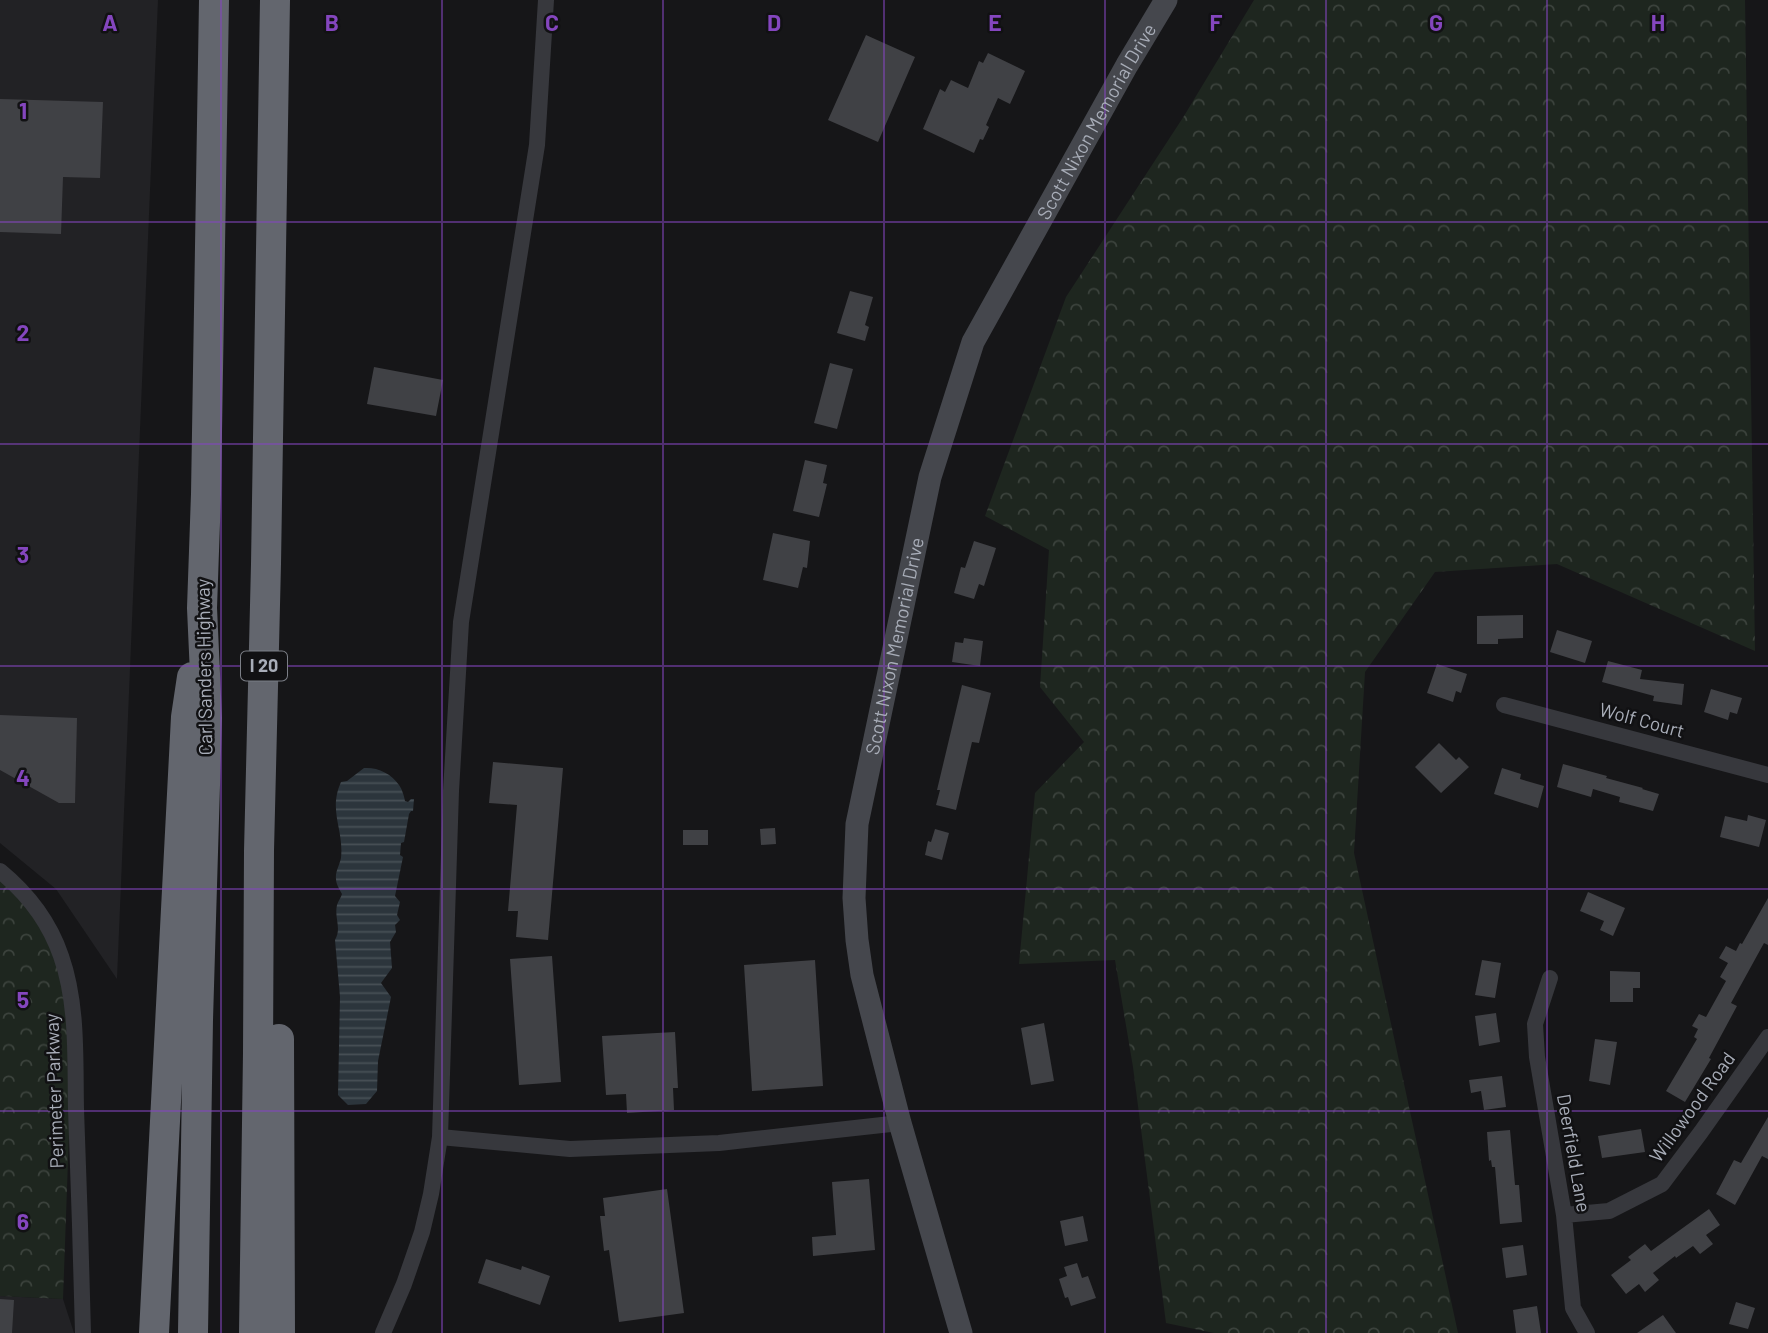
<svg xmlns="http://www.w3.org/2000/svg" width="1768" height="1333" font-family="Barlow,sans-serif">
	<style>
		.built { fill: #222225 }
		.forest { fill: url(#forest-crowns) }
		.water { fill: url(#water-rules) }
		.building { fill: #404145 }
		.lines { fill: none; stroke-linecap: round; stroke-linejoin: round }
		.street { stroke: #37383d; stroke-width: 16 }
		.secondary { stroke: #45474d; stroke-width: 23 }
		.highway { stroke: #63666e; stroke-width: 30 }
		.grid { fill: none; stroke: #8446be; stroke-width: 2; stroke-opacity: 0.55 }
		.labels { text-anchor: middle; stroke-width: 5; stroke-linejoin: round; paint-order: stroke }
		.shield { fill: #111113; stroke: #7b7e86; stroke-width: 2 }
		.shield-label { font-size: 18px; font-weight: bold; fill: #a8adb8 }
		.street-label { font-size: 19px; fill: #a8adb8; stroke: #111113 }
		.grid-label { font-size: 23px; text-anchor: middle; font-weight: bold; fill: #8446be; stroke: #111113; stroke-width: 5; stroke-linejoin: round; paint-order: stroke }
	</style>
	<defs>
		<pattern id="forest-crowns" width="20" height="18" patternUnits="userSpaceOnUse" patternTransform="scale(1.75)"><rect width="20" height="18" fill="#1e261f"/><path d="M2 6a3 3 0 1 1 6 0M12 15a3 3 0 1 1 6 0" fill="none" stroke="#3c433d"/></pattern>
		<pattern id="water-rules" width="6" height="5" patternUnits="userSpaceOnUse" patternTransform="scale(1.75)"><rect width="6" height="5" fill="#2c353c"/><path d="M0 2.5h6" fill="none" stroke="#485056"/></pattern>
	</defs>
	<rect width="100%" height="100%" fill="#161618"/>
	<path class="built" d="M0 0H158L117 979 56 889 0 843Z
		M0 1296 63 1299 74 1333H0Z"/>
	<path class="forest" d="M1254 0H1745L1755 651 1557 564 1435 572 1365 672 1354 853 1458 1333H1214L1166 1323 1133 1067 1115 960 1019 964 1035 793 1084 742 1040 687 1049 550 985 516 1066 297 1184 116Z
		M0 874 32 901 71 998V1077L63 1299 0 1296Z"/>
	<path class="water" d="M364 768C377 767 391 773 399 785 402 789 404 796 405 801L408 802 411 799H414L413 811H411L409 814 404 842 401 843 400 855 403 857 395 896 400 902 397 915 400 920 395 925 396 932 390 942 392 968 381 983 391 997 378 1061 377 1091 366 1104 348 1105 338 1095 340 997 335 940C342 928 334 918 337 905 338 901 341 898 342 894 340 890 336 884 336 879 335 872 340 864 341 858 344 829 328 811 341 782L347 781Z"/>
	<path class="building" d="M866 35 915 57 878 142 828 120Z
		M988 53 1025 71 1010 104 998 98 986 125 989 127 983 140 980 139 974 153 923 129 940 89 945 92 951 80 968 88 979 61 983 63Z
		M0 99 103 102 100 178 63 177 61 234 0 232Z
		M850 291 873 297 865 325 869 327 865 341 837 333Z
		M830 363 853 369 837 429 814 423Z
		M374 367 443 380 436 416 367 404Z
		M805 460 827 465 823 483 827 484 819 517 793 511Z
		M773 533 810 541 807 568 803 567 798 588 763 580Z
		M974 541 996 548 984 586 979 584 974 599 954 593 961 567 965 568Z
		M1523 615V638L1498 639V644H1477V616Z
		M1557 630 1592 641 1585 663 1550 652Z
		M964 638 983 641 980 666 952 662 955 642 963 643Z
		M1608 661 1642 670 1640 679 1684 684 1682 705 1653 701 1654 696 1602 682Z
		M1437 664 1467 674 1461 693 1456 691 1453 702 1427 693Z
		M962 685 991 693 979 743 972 742 956 810 936 805 940 790H937Z
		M1711 689 1742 698 1737 714 1730 712 1728 720 1704 712Z
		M0 715 77 718 75 803H59L0 770Z
		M1439 743 1456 760 1459 757 1469 767 1441 793 1415 767Z
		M493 762 563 768 548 940 516 937 518 911H508L517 805 489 803Z
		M1563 764 1607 776 1606 778 1643 788 1642 789 1659 794 1653 811 1619 802 1620 797 1593 789 1591 797 1557 787Z
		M1502 768 1521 774 1520 779 1544 786 1538 808 1494 794Z
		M1748 815 1766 820 1759 847 1720 837 1725 816 1747 821Z
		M775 828 776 844 761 845 760 829Z
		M935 829 949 833 942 860 925 855 928 841 931 842Z
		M683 830H708V845H683Z
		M1588 892 1625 908 1613 936 1600 930 1604 921 1580 911Z
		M1768 898V945L1764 943 1731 1003 1737 1006 1709 1058 1711 1059 1685 1102 1666 1091 1697 1039 1694 1037 1698 1029 1692 1026 1699 1014 1706 1017 1726 981 1720 977 1728 963 1719 958 1726 946 1736 951 1740 943 1742 944Z
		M552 956 561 1082 519 1085 510 959Z
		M815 960 823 1086 752 1091 744 965Z
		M1482 960 1501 963 1495 998 1475 995Z
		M1610 971 1640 972V988H1633V1002H1610Z
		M1496 1013 1500 1042 1479 1046 1475 1016Z
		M1044 1023 1054 1081 1031 1085 1021 1028Z
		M675 1032 678 1088H673L674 1110 627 1113 626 1094 606 1095 602 1036Z
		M1595 1039 1617 1042 1610 1085 1589 1081Z
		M1502 1076 1506 1107 1484 1110 1481 1091 1471 1093 1469 1080Z
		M1768 1117V1159L1762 1156 1735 1205 1716 1194 1734 1160 1741 1163Z
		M1641 1129 1645 1152 1602 1158 1598 1136Z
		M1510 1130 1515 1185H1519L1522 1222 1500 1224 1495 1167H1492L1491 1160 1489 1161 1487 1132Z
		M869 1179 875 1250 813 1256 812 1237 836 1235 832 1182Z
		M667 1189 684 1313 619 1322 609 1250 604 1251 600 1216H605L603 1198Z
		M1709 1209 1720 1225 1706 1235 1713 1244 1700 1254 1693 1246 1676 1258 1675 1256 1653 1273 1659 1280 1645 1292 1639 1284 1626 1294 1611 1275 1631 1260 1628 1257 1645 1244 1651 1251Z
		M1083 1216 1088 1241 1065 1246 1060 1221Z
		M1523 1245 1527 1275 1506 1278 1502 1248Z
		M486 1259 521 1270 522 1266 550 1276 540 1305 478 1283Z
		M1077 1263 1082 1278 1088 1276 1096 1298 1071 1306 1068 1297 1065 1298 1059 1279 1067 1276 1064 1267Z
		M0 1299 14 1300 12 1333H0Z
		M1736 1302 1755 1308 1748 1329 1729 1324Z
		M1537 1306 1541 1333H1516L1513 1310Z
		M1663 1315 1676 1333H1637Z"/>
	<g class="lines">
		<path class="street" d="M1504 705 1768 775
			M0 871C28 894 49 921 61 956 78 1004 75 1059 76 1109 79 1184 81 1258 83 1333
			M1550 978 1535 1024 1537 1057 1564 1215 1573 1308 1587 1333
			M440 1137 570 1149 719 1143 900 1123
			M1564 1215 1609 1211 1662 1184 1701 1132 1768 1037
			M383 1333 404 1284 422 1232 431 1194 440 1137 451 791 461 622 537 145 546 0"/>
		<path class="secondary" id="s1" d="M961 1333 900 1123 862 975 857 940 854 898 857 824 930 477 973 342 1127 65 1166 0"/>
		<path class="highway" d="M279 1039 280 1333
			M154 1333 186 717 192 677
			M193 1333 198 1020 207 718 202 608 206 494 214 0
			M254 1333 258 1053 259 851 266 564 275 0"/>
	</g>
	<path class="grid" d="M221 0V1333M442 0V1333M663 0V1333M884 0V1333M1105 0V1333M1326 0V1333M1547 0V1333M0 222H1768M0 444H1768M0 666H1768M0 889H1768M0 1111H1768"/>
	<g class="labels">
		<rect class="shield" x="241" y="651.5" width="46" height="29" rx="5"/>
		<g class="shield-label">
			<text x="264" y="672">I 20</text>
		</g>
		<g class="street-label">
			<text dy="7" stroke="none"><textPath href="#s1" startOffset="1272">Scott Nixon Memorial Drive</textPath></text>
			<text dy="7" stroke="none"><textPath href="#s1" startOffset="705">Scott Nixon Memorial Drive</textPath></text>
			<text transform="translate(204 667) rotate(-91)" y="7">Carl Sanders Highway</text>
			<text transform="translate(1642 720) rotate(15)" y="7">Wolf Court</text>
			<text transform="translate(54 1091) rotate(-92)" y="7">Perimeter Parkway</text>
			<text transform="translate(1692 1107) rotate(-54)" y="7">Willowood Road</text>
			<text transform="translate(1574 1153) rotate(80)" y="7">Deerfield Lane</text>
		</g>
	</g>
	<g class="grid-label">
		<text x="110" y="31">A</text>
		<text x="332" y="31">B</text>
		<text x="552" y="31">C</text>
		<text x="774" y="31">D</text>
		<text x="995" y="31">E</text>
		<text x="1216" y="31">F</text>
		<text x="1436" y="31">G</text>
		<text x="1658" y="31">H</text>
		<text x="23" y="119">1</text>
		<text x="23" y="341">2</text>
		<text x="23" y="563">3</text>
		<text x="23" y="786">4</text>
		<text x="23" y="1008">5</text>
		<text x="23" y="1230">6</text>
	</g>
</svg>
